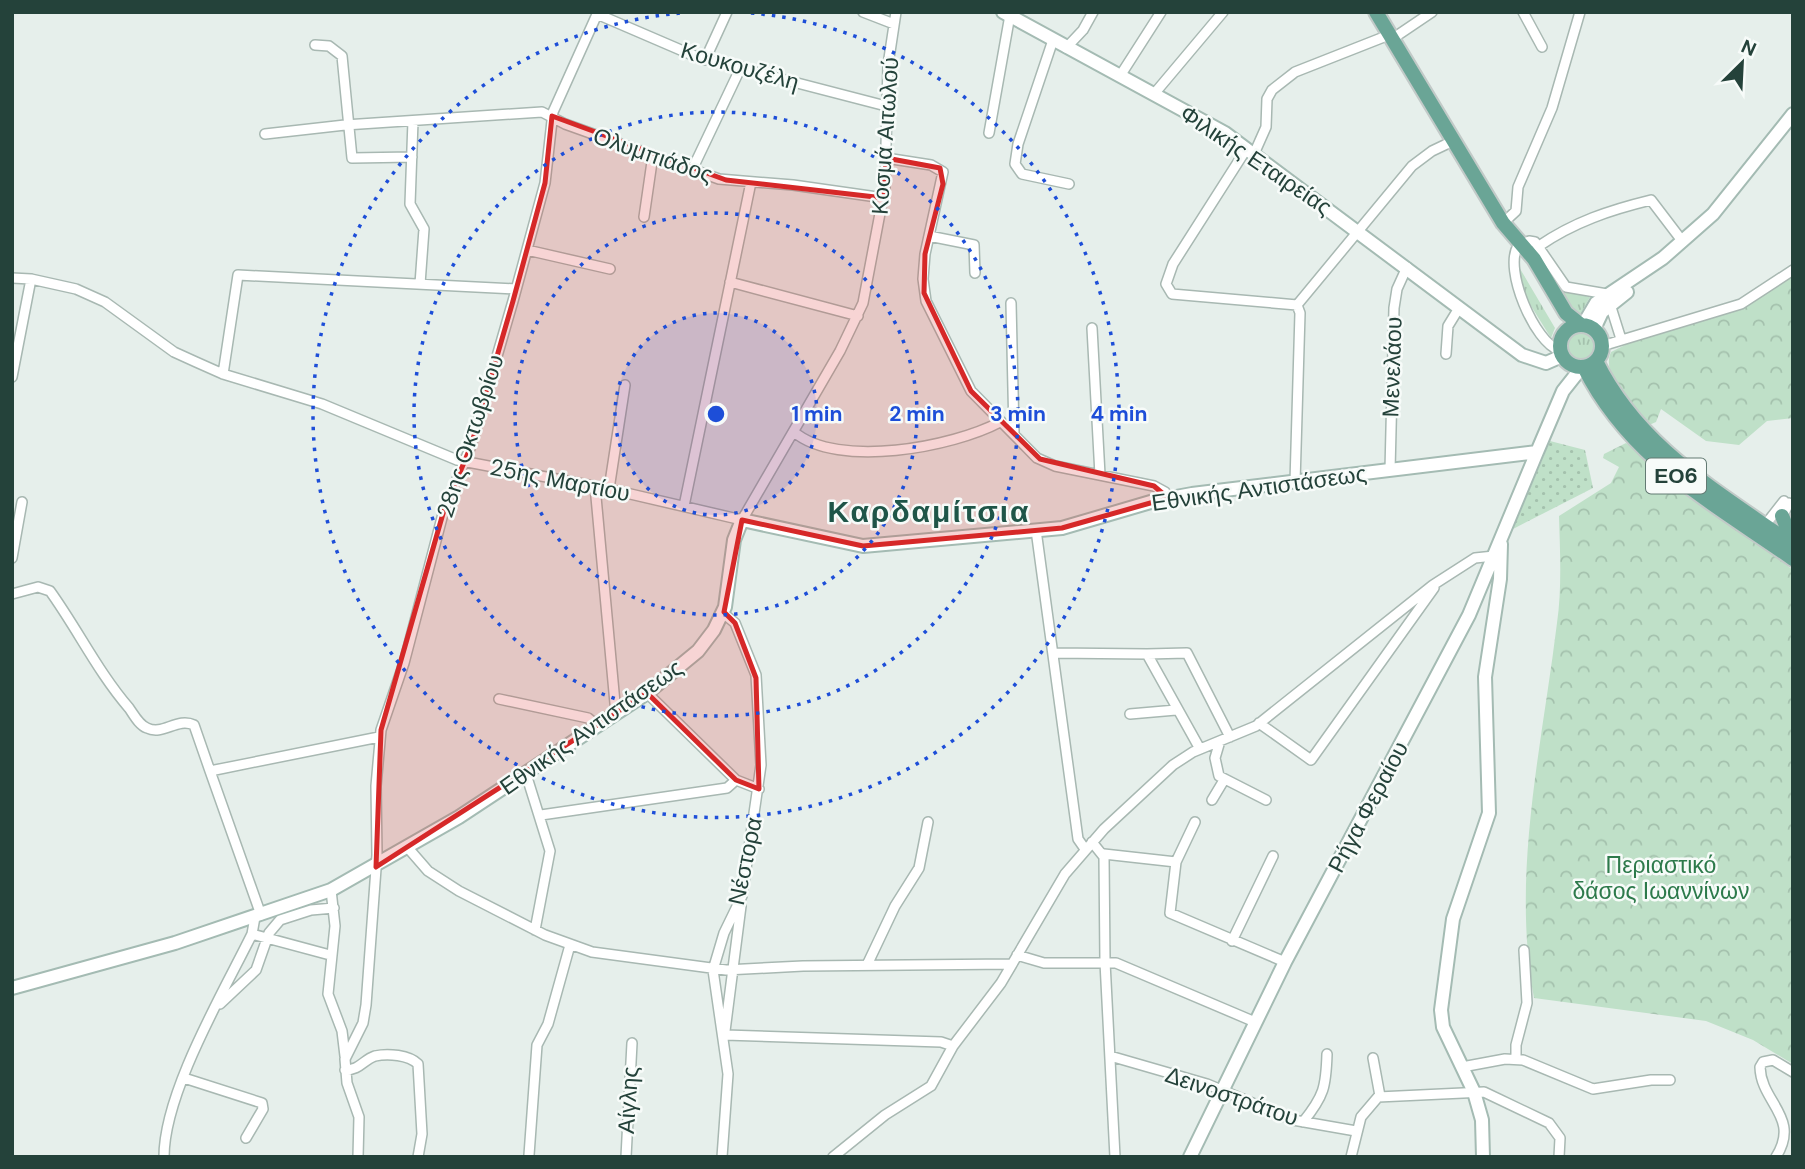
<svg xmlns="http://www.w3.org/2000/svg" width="1805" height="1169" font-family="'DM Sans',sans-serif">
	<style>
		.grass { fill: url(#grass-tufts) }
		.forest { fill: url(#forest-crowns) }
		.park { fill: url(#park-dots) }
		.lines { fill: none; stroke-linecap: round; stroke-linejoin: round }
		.street-casing { stroke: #a8b8b2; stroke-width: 12 }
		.secondary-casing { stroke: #a4bbb3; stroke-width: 16 }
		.primary-casing { stroke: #c2cac8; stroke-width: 18 }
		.street { stroke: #fff; stroke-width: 9 }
		.secondary { stroke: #fff; stroke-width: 12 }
		.primary { stroke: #6aa596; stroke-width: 14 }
		.marked { fill: #d62828; fill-opacity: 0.2; stroke: #d62828; stroke-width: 5; stroke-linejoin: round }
		.ring { fill: none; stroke: #1d4ed8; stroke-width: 3.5; stroke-dasharray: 3.5 7 }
		.labels { text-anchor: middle; stroke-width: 5; stroke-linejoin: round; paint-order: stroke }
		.shield { fill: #f7fbf9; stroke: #637a73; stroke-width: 2 }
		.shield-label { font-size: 21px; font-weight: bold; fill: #24423a }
		.street-label { font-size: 23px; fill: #24423a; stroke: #f7fbf9 }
		.park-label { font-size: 23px; fill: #2d7a4b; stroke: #f7fbf9 }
		.district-label { font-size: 30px; font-weight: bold; letter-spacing: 2px; fill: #1f5548; stroke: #f7fbf9 }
		.centre { fill: #1d4ed8; stroke: #f7fbf9; stroke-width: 3.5 }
		.ring-label { font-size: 21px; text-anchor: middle; font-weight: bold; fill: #1d4ed8; stroke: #f7fbf9; stroke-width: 5; stroke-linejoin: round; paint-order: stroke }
	</style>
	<defs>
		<pattern id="grass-tufts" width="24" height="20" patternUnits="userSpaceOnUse" patternTransform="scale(1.75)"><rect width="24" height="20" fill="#bfe0c8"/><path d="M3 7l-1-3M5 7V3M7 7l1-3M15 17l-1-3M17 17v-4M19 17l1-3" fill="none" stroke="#a4c1ad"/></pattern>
		<pattern id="forest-crowns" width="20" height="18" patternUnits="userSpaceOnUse" patternTransform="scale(1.75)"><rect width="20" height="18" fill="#bfe0c8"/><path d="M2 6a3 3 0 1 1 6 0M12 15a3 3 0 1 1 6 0" fill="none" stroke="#a4c1ad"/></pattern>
		<pattern id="park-dots" width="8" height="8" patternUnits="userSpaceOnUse" patternTransform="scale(1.75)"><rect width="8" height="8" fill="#bfe0c8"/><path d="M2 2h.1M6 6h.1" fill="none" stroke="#a4c1ad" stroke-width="1.8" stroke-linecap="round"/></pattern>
	</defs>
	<rect width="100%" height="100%" fill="#e6efeb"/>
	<path class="grass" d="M1538 253 1564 291 1590 297 1580 315 1574 314Z
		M1519 267 1555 328 1551 338 1521 290Z
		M1565 346a15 15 0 1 1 30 0a15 15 0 1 1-30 0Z"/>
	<path class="forest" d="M1793 274V418L1767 421 1739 445 1706 441 1661 409 1656 422 1649 425C1635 408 1600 376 1611 352L1627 344 1740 310Z
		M1626 443 1793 570V1064L1753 1040 1706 1021 1534 998C1511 874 1542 746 1557 623 1562 588 1560 552 1559 516L1611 483 1619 467 1603 458 1604 454Z"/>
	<path class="park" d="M1550 441 1585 450 1593 488 1513 529Z"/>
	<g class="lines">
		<defs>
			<path id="street" d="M863 12 894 24
				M1523 12 1542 47
				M597 14 697 57 886 106
				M1392 39 1432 12
				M1053 40 1018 144 1015 164 1022 174 1069 184
				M315 45 329 46 342 56 352 158 412 157
				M1066 48 1083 30 1093 12
				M705 60 727 12
				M1120 76 1161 12
				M1154 94 1223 12
				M413 121 410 204 424 229 420 284
				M989 133 1010 15
				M265 134 345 125 542 112 565 124 719 179 793 185 884 198
				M1247 148 1173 264 1166 284 1172 294 1297 305 1412 166 1432 151 1453 141
				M1254 154 1266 127 1267 99 1272 90 1295 72 1389 35
				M886 158 931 165 943 172 925 254 923 279 926 301 971 391 1037 458 1055 466 1154 486 1165 492 1168 498
				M692 170 741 67
				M644 217 653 155
				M1503 223 1516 211 1518 187 1552 108 1580 12
				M929 236 974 245 975 273
				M1539 246C1574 222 1610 210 1651 200L1683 242
				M527 250 610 269
				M12 278 31 279 76 289 105 302 174 352 196 362 223 374 322 404 457 460 609 489 742 520 840 351 863 303 885 187 888 65 896 12
				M730 282 858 316
				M1011 303 1014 433
				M1610 304 1621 339
				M1092 328 1100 475
				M1602 346 1741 304 1793 270
				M1559 350C1535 343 1503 269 1518 246L1529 241 1535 242 1566 287 1607 294
				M1446 354 1448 326 1459 308
				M223 374 238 275 516 289
				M12 377 31 279
				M794 432C838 469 953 447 1000 422
				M1390 470 1394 308 1397 289 1407 267
				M1295 482 1300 313 1297 305
				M595 486 616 714
				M609 489 625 385
				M684 506 751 182
				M1781 519 1789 503
				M1762 529 1784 501
				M1036 530 1078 839 1085 849
				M12 558 22 502
				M12 594 38 587 50 591C78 630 98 672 129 708 134 715 139 725 147 728 163 736 177 717 194 725L210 771
				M1054 653 1147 654 1200 749
				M1147 654 1187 653 1230 737
				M647 693 736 780 759 789
				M499 699 588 718 598 726
				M1130 714 1176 710
				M1259 723 1311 760 1434 588
				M1220 741 1215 758 1219 776 1266 800
				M526 774 550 851 535 930
				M1212 800 1224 780
				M541 815 727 788 736 780
				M1092 842 1104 857 1105 962 1115 1157
				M408 848 428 871 459 891 545 935 592 952 726 970 803 966 1012 964
				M1104 854 1176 862 1170 913 1285 962
				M1176 862 1195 822
				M331 890 335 926 328 994 342 1031 345 1056
				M261 915 210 771 379 737
				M252 934 330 955
				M1232 941 1273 856
				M1017 955 1044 963H1116L1255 1022
				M867 965 895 906 919 868 928 822
				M220 1004 256 970 269 933 280 920 311 910 334 908
				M725 1031 741 906
				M725 1035 941 1042 953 1046
				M1110 1056 1207 1084 1293 1120 1356 1131
				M1373 1058 1380 1096
				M1516 1059V1045L1527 1003 1524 950
				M1462 1067 1505 1059 1523 1060 1593 1089 1651 1080H1670
				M345 1070C360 1070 363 1060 375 1056 388 1053 409 1055 418 1064L422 1134 418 1157
				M184 1078 262 1103 263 1109 246 1138
				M1303 1122C1324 1096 1326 1087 1327 1054
				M529 1155 537 1045 548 1024 570 945
				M164 1157C164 1093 223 993 252 934L255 917
				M358 1157 359 1117 347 1083 345 1059 363 1023 366 1005 377 855 376 786 381 730 404 663 444 510 471 446 513 301 545 183 553 112 598 12
				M626 1157 632 1043
				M722 1157 728 1074 713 970 724 933 742 896 761 765 756 675 735 623 723 613
				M833 1157 885 1115 931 1086 953 1046 1001 983 1065 874 1104 829 1173 765 1193 752 1256 726 1433 585 1475 558 1494 556
				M1351 1157 1361 1117 1378 1097 1484 1092 1549 1123 1560 1138 1559 1157
				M1776 1157C1801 1117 1761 1103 1760 1067L1763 1062 1773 1060 1793 1072"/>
			<path id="secondary" d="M1003 12 1225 133 1522 355 1546 363 1562 356
				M1583 325 1596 303 1663 258 1713 214 1793 114
				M1594 329 1602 312 1627 292
				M12 988 175 943 331 890 459 817 647 693 698 651 714 630 725 607 734 540 742 520 863 546 1062 528 1154 501 1192 494 1537 452 1563 391 1582 367
				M1190 1157 1285 962 1469 615 1537 452
				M1483 1157 1482 1120 1474 1092 1443 1027 1441 1010 1453 919 1489 813 1485 677 1500 579 1501 544"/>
			<path id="primary" d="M1376 12 1503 223 1534 259 1566 313 1581 325
				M1560 346a21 21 0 1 1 42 0a21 21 0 1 1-42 0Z
				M1596 361C1639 448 1716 490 1793 545
				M1584 367C1630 459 1712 502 1793 559
				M1782 516 1793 542"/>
		</defs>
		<use href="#street" class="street-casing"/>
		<use href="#secondary" class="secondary-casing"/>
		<use href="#primary" class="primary-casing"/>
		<use href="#street" class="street"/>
		<use href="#secondary" class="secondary"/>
		<use href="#primary" class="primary"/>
	</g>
	<path class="marked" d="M552 116 726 180 884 198 886 158 940 168 943 184 925 254 924 293 971 391 1040 459 1154 486 1168 498 1062 528 863 546 742 520 724 612 735 623 756 678 759 789 736 780 647 693 376 867 381 730 444 510 471 446 513 301 545 183Z"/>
	<circle cx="716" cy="414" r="101" fill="#1d4ed8" fill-opacity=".12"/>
	<g class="ring">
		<circle cx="716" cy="414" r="101"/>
		<circle cx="716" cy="414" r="201"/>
		<circle cx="716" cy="414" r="302"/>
		<path d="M751 13A403 403 0 1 1 681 13"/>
	</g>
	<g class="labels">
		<rect class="shield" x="1646" y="458.5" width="60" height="35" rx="5"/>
		<g class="shield-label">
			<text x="1676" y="483">ΕΟ6</text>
		</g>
		<g class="street-label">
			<text transform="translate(740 66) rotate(16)" y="8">Κουκουζέλη</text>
			<text transform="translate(885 136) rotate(-86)" y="8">Κοσμά Αιτωλού</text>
			<text transform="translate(653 155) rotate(19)" y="8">Ολυμπιάδος</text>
			<text transform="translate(1256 160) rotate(34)" y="8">Φιλικής Εταιρείας</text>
			<text transform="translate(1392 367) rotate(-88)" y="8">Μενελάου</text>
			<text transform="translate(470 436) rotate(-72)" y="8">28ης Οκτωβρίου</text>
			<text transform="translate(560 480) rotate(11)" y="8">25ης Μαρτίου</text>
			<text transform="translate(1259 488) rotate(-8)" y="8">Εθνικής Αντιστάσεως</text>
			<text transform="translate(591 727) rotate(-35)" y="8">Εθνικής Αντιστάσεως</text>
			<text transform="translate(1368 807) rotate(-62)" y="8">Ρήγα Φεραίου</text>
			<text transform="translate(745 861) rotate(-78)" y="8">Νέστορα</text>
			<text transform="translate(1232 1096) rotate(19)" y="8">Δεινοστράτου</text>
			<text transform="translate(628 1100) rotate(-86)" y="8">Αίγλης</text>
		</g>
		<g class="park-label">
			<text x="1661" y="873">Περιαστικό<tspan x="1661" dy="26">δάσος Ιωαννίνων</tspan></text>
		</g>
		<g class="district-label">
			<text x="929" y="522">Καρδαμίτσια</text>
		</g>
	</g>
	<circle cx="716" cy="414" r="10" class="centre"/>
	<g class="ring-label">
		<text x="817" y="421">1 min</text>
		<text x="917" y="421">2 min</text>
		<text x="1018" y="421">3 min</text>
		<text x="1119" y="421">4 min</text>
	</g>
	<rect width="1805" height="1169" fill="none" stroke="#24423a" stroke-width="28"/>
	<g transform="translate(1742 63) rotate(24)" stroke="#f7fbf9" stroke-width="5" paint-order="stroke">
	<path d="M0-5L12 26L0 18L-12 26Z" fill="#24423a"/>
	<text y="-10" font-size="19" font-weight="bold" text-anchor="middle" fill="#24423a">N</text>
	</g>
</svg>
